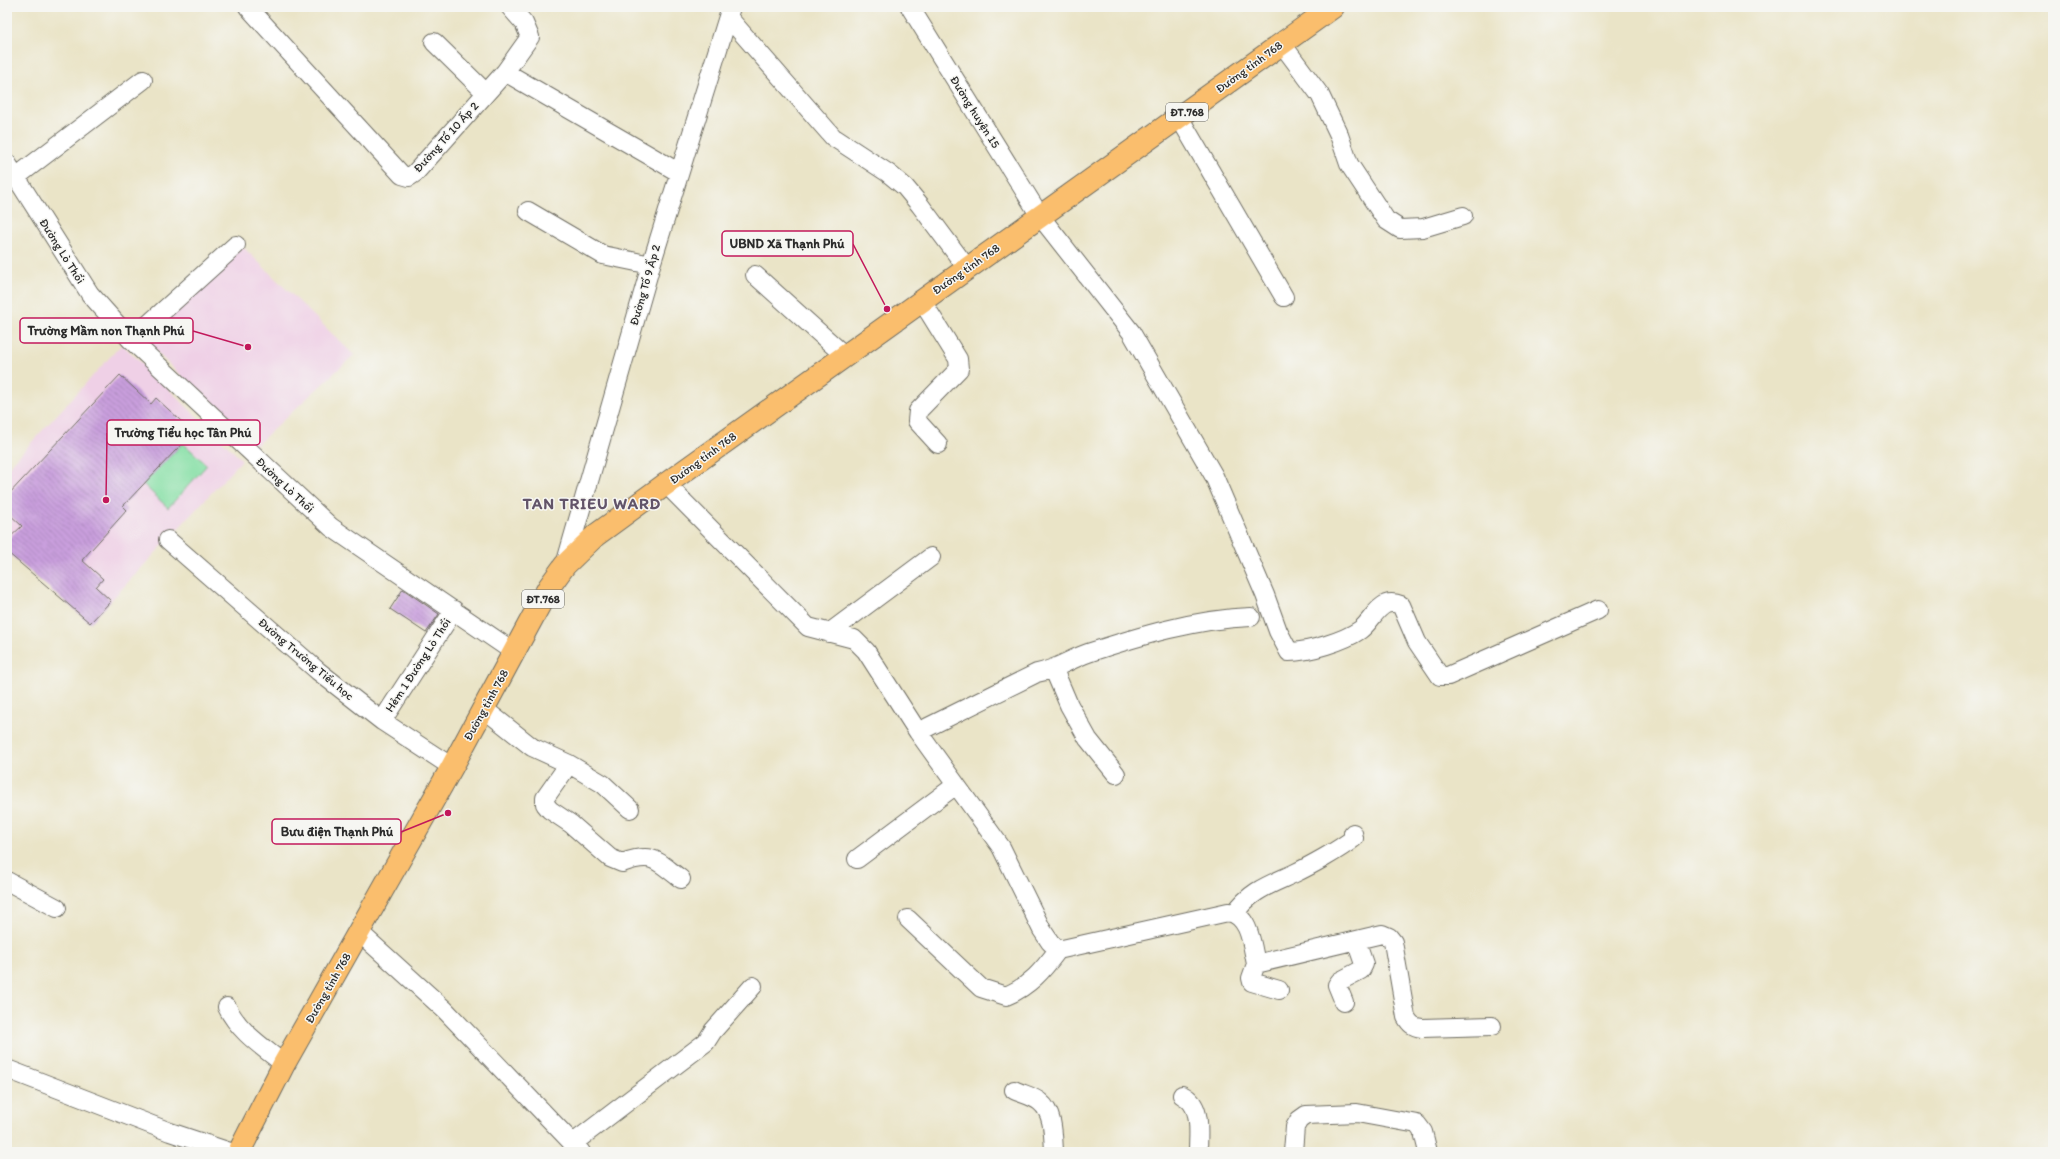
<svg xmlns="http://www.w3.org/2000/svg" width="2060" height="1159" font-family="Itim,sans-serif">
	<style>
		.built { fill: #efd0e6 }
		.green { fill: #85dfa5; stroke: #588568 }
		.building { fill: url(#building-back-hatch) }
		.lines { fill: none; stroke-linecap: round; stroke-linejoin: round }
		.minor-casing { stroke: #6e6c62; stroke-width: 20 }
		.major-casing { stroke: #6e6c62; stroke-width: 24 }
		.minor { stroke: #fff; stroke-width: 18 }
		.major { stroke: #fabe6d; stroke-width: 22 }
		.labels { text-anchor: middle; stroke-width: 3; stroke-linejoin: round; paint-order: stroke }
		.shield { fill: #f6f6f2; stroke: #686867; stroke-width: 1 }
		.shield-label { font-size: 11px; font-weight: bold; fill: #2b2b2b }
		.street-label { font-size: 12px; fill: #2b2b2b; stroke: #f6f6f2 }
		.district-label { font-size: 16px; font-weight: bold; letter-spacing: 1px; fill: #625469; stroke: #f6f6f2 }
		.leader { fill: none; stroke: #c2185b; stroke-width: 1.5 }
		.callout-dot { fill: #c2185b; stroke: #f6f6f2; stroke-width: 1.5 }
		.callout { fill: #f6f6f2; stroke: #c2185b; stroke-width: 1.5 }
		.callout-label { font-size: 13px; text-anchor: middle; font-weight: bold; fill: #2b2b2b }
	</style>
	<defs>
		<pattern id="building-back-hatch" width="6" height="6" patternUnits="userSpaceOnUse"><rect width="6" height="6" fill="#c99fdd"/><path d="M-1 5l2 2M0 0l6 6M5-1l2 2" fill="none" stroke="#a382b3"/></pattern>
	</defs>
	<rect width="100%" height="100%" fill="#f6f6f2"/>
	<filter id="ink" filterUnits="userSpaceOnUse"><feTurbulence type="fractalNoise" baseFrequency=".025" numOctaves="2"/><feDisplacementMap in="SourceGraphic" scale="8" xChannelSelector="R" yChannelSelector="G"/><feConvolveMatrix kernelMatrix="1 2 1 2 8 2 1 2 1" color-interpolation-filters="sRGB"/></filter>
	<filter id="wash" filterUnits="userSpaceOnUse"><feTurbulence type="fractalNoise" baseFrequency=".012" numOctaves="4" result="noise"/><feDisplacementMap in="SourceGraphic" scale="16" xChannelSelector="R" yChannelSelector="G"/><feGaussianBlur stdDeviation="0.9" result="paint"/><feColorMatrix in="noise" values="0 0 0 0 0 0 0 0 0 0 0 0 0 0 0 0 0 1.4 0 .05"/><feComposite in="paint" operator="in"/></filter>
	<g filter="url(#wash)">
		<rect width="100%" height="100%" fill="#eae4c7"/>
		<path class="built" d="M242 246 354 355 254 447 142 338Z
			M122 344 242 460 90 623 7 552V469Z"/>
		<path class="green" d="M183 443 207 465 168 508 143 484Z"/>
		<g id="blocks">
			<path class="building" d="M120 375 151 404 156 398 193 432 123 506 127 510 82 560 103 579 96 587 111 601 90 623 7 552V540L22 526 7 512V496Z
				M403 589 439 614 426 633 390 609Z"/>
		</g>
	</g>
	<g filter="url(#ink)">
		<use href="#blocks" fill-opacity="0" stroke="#6e6c62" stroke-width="1"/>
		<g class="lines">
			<defs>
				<path id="minor" d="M248 7 402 175 409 177 415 173 505 72 678 172
					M910 7 1040 216 1131 332 1214 476 1265 595 1278 631 1289 652C1309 652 1344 641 1360 630 1370 623 1375 609 1386 604 1392 602 1396 603 1401 605L1417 642 1440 676H1448L1598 610
					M728 17 833 137 888 173 905 187 920 205 967 268
					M434 42 486 93
					M1282 44 1320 95 1339 135 1349 164 1386 220 1400 229 1423 228 1463 216
					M505 72 530 37 524 23 510 7
					M1179 117 1284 297
					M7 163 90 294 131 340 331 527 514 652
					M16 177 143 80
					M528 211 603 255 651 265
					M755 275 845 356
					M922 301 958 359 959 369 918 411 917 421 938 444
					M131 340 236 245
					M666 484 808 627 854 639 866 651 918 732 1037 673C1058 669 1068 660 1088 653 1139 636 1196 619 1251 617
					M168 540 318 671 382 721 452 767
					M565 565 651 265 731 7
					M829 633 931 557
					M1054 670 1069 705 1088 739 1116 774
					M484 709 532 747 569 764 545 798V804L550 810 571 824 610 858 622 863C654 852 655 860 681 879
					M382 721 454 610
					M918 732 1001 847 1042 930 1050 942 1058 950 1228 912C1250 915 1252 946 1256 964L1382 934 1389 937 1393 942 1406 1017C1410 1024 1413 1027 1422 1028L1492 1026
					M569 764 603 784 630 809
					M857 859 956 785
					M7 881 57 908
					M1235 913C1250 891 1269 885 1293 874 1310 866 1339 850 1354 838L1353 833
					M908 919 981 988 1006 996C1030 986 1043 970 1058 950
					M359 932 445 1010 581 1152
					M1256 964 1251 978 1252 982 1279 990
					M1344 1002 1337 985 1340 981 1361 970 1364 964 1356 941
					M227 1007C239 1032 263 1047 284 1064
					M7 1069 170 1132 230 1152
					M1014 1090C1022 1094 1033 1096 1040 1102 1054 1113 1053 1136 1054 1152
					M1182 1095C1203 1105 1198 1132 1198 1152
					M572 1144 706 1042 713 1031 753 986
					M1293 1152 1295 1127 1299 1120 1306 1115 1357 1113 1417 1124 1423 1132 1428 1152"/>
				<path id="major" d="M239 1152 284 1064 452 767 549 587 565 565 596 535 666 484 1333 7"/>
			</defs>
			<use href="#minor" class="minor-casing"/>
			<use href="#major" class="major-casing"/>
			<use href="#minor" class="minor"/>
			<use href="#major" class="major"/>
		</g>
	</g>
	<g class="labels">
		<g class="shield">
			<rect x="1166" y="103" width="42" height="18" rx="3"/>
			<rect x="522" y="590" width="42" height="18" rx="3"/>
		</g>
		<g class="shield-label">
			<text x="1187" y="116">ĐT.768</text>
			<text x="543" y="603">ĐT.768</text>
		</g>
		<g class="street-label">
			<text transform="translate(1249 67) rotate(-36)" y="4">Đường tỉnh 768</text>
			<text transform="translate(975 112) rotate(58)" y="4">Đường huyện 15</text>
			<text transform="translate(446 137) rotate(-48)" y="4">Đường Tổ 10 Ấp 2</text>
			<text transform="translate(62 251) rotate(58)" y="4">Đường Lò Thổi</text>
			<text transform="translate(966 269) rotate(-35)" y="4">Đường tỉnh 768</text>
			<text transform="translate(645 285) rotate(-74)" y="4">Đường Tổ 9 Ấp 2</text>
			<text transform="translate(703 458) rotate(-36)" y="4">Đường tỉnh 768</text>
			<text transform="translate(285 485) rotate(43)" y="4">Đường Lò Thổi</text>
			<text transform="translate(306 659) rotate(40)" y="4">Đường Trường Tiểu học</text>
			<text transform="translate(418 665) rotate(-57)" y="4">Hẻm 1 Đường Lò Thổi</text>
			<text transform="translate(486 705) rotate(-61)" y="4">Đường tỉnh 768</text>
			<text transform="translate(328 988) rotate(-60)" y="4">Đường tỉnh 768</text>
		</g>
		<g class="district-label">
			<text x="592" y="509">TAN TRIEU WARD</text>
		</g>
	</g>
	<path class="leader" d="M887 309L853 244M248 347L193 331M106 500L107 433M448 813L401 832"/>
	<g class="callout-dot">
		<circle cx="887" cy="309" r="4"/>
		<circle cx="248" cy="347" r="4"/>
		<circle cx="106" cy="500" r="4"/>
		<circle cx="448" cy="813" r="4"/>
	</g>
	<g class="callout">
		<rect x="722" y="231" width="131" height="25" rx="4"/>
		<rect x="20" y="318" width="173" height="25" rx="4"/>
		<rect x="107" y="420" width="153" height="25" rx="4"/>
		<rect x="272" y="819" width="129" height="25" rx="4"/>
	</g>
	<g class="callout-label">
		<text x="787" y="248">UBND Xã Thạnh Phú</text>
		<text x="106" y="335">Trường Mầm non Thạnh Phú</text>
		<text x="183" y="437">Trường Tiểu học Tân Phú</text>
		<text x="337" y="836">Bưu điện Thạnh Phú</text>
	</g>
	<rect width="2060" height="1159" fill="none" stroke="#f6f6f2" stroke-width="24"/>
</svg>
